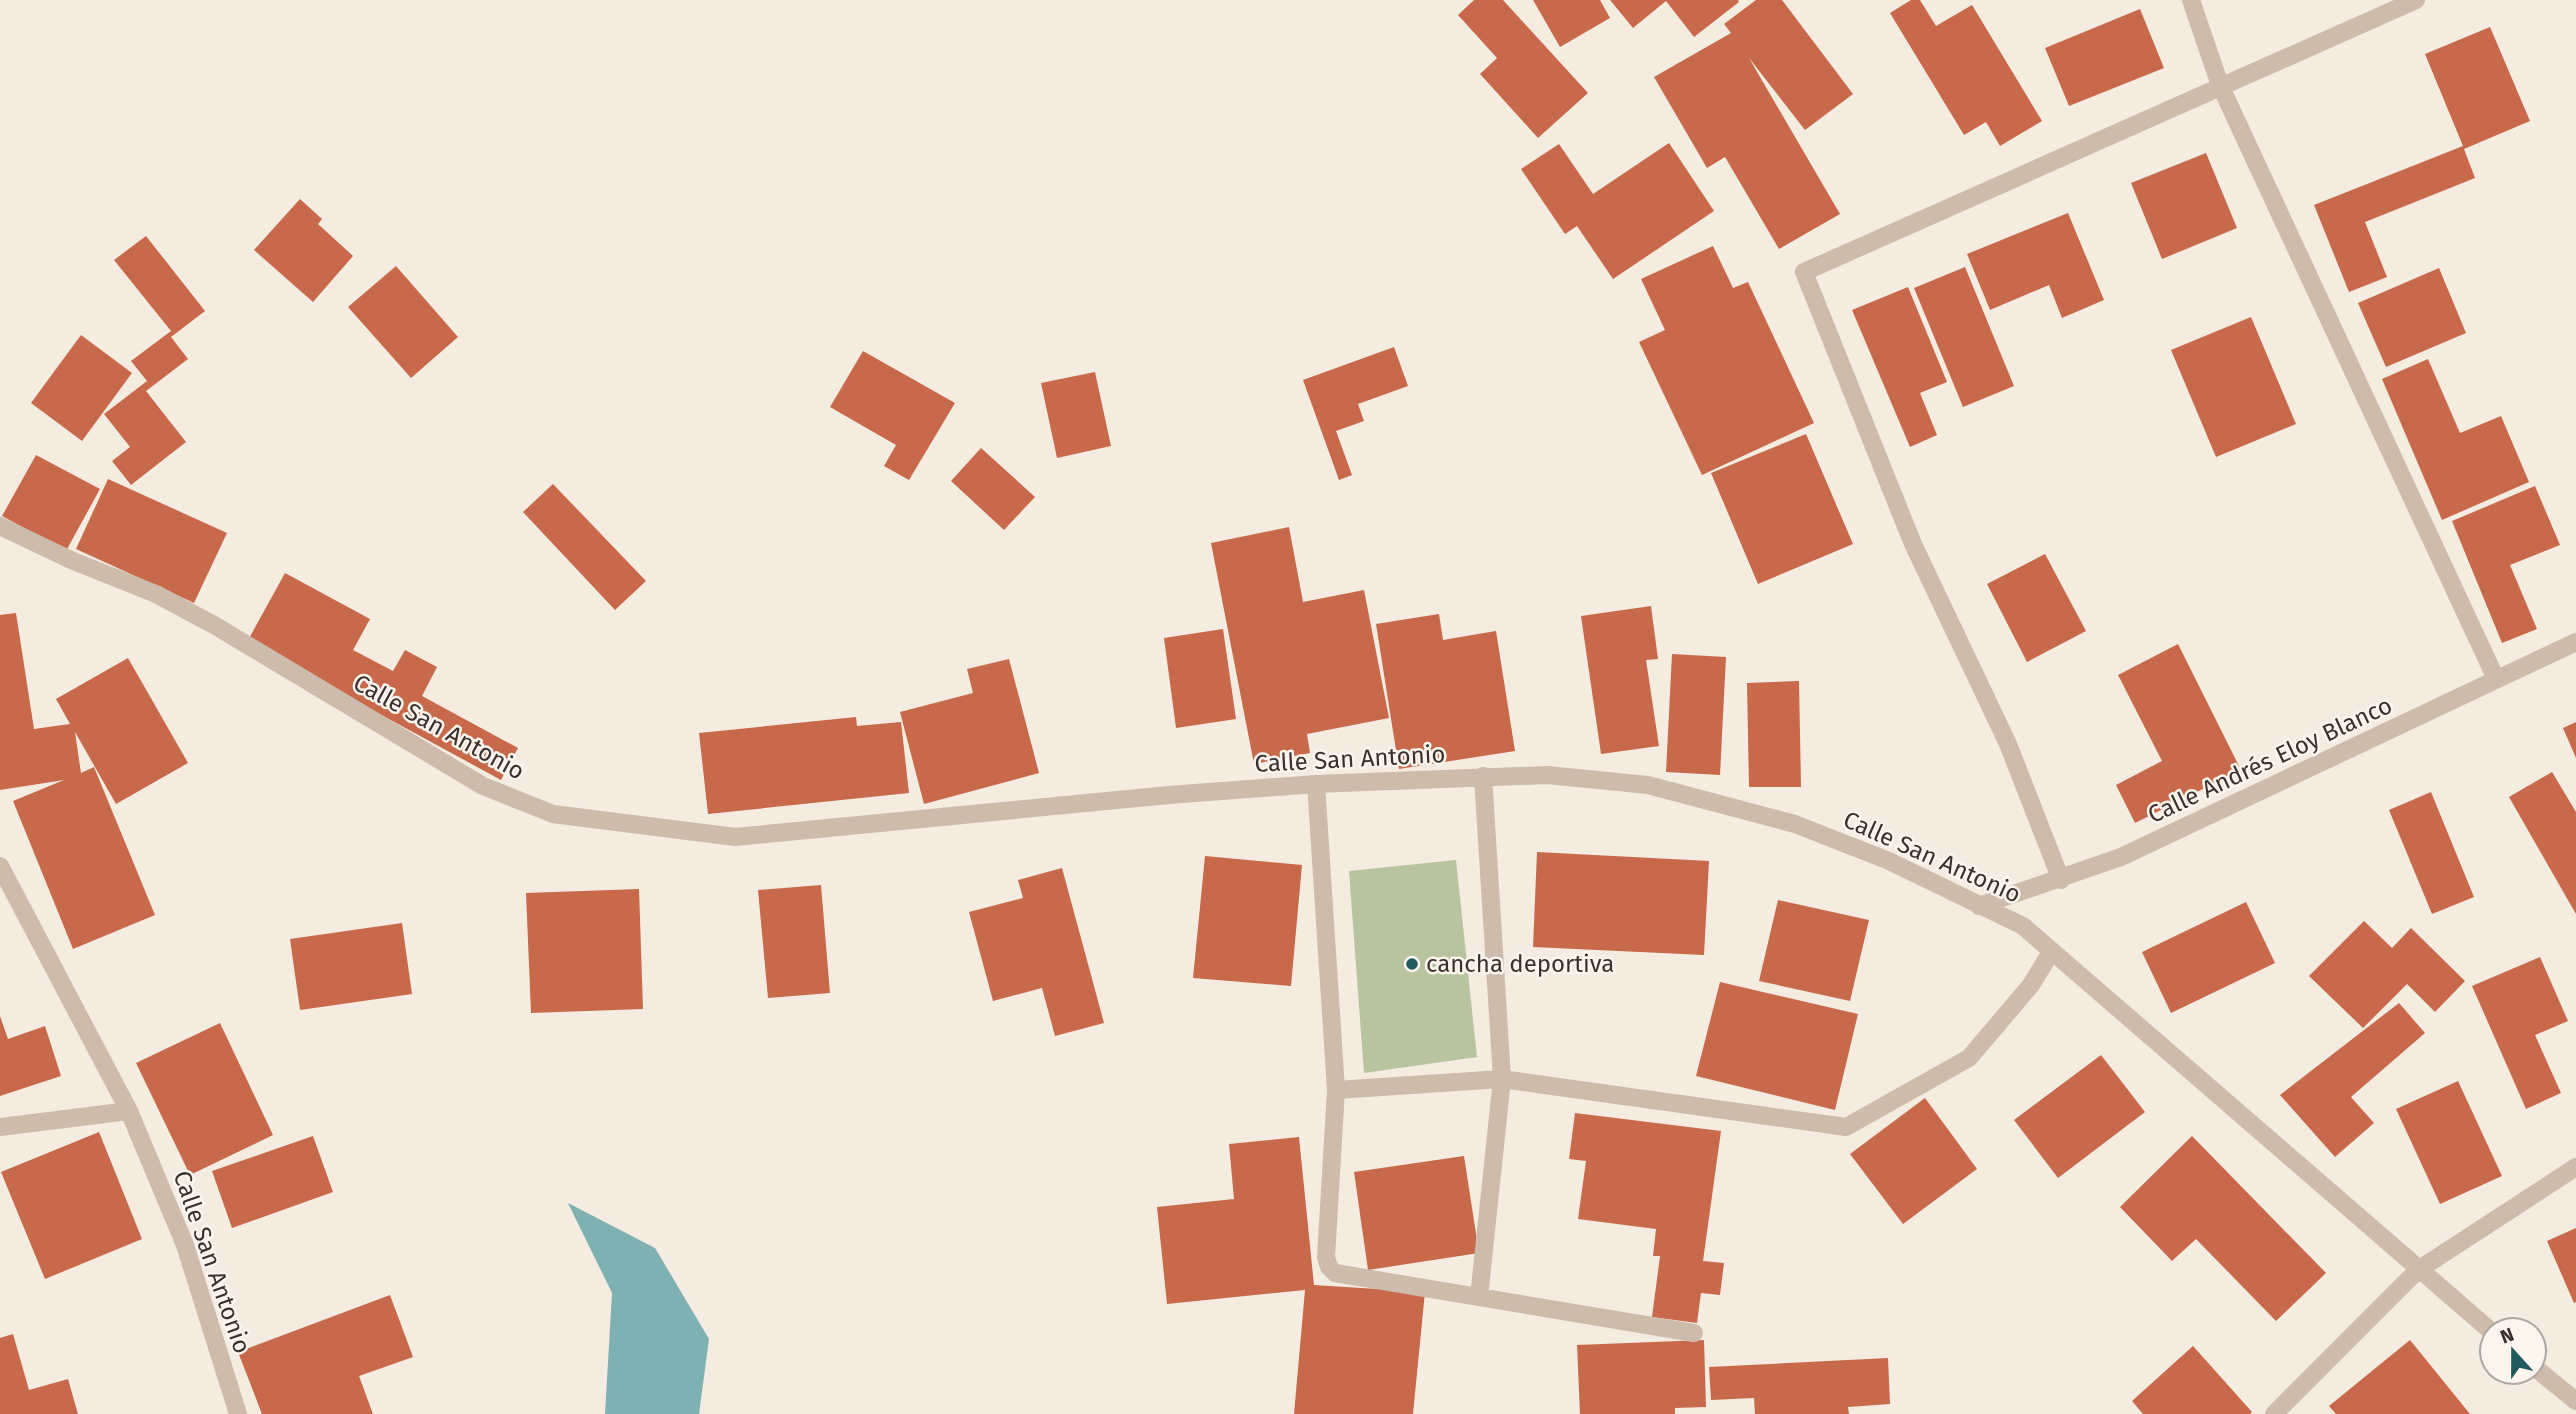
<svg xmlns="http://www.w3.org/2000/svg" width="2576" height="1414" font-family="'Fira Sans',sans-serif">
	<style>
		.green { fill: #b8c4a0 }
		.water { fill: #7fb0b2 }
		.building { fill: #c8694b }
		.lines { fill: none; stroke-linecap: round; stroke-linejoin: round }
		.minor { stroke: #cdbbac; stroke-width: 18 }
		.poi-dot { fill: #1f5a5e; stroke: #fbf5ee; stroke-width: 2.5 }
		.labels { text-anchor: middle; stroke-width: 5; stroke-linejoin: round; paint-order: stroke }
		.street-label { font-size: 24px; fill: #3b302b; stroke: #fbf5ee }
		.poi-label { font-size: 24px; fill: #3b302b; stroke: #fbf5ee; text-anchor: start }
	</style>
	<rect width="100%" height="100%" fill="#f4ebe1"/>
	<path class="green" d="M1456 860 1477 1057 1364 1073 1349 871Z"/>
	<path class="water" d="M568 1203 655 1248 709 1339 699 1414H605L612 1293Z"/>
	<path class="building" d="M1474 0H1503L1588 93 1538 138 1480 74 1497 58 1458 15Z
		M1533 0H1600L1610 18 1560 47Z
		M1610 0H1738L1739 2 1694 37 1666 1 1633 28Z
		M1756 0H1782L1853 94 1805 130 1749 58 1840 214 1779 249 1725 157 1707 168 1654 77 1731 33 1724 24Z
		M1911 0H1920L1936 26 1972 5 2042 121 2000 146 1986 122 1964 135 1890 13Z
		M2140 9 2164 68 2069 106 2045 48Z
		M2490 27 2530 121 2464 149 2475 178 2365 222 2387 277 2349 292 2314 205 2463 146 2425 54Z
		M1669 143 1714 211 1613 279 1577 226 1565 234 1521 169 1559 144 1593 194Z
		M2206 153 2237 228 2162 259 2131 183Z
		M300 199 322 219 318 224 353 256 313 302 254 250Z
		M2068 213 2104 300 2062 318 2049 285 1990 310 1967 254Z
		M146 236 205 311 171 337 188 359 146 391 186 442 131 485 112 461 130 447 104 414 147 381 131 361 171 331 114 260Z
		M1713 246 1733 288 1748 282 1814 423 1702 475 1639 342 1665 330 1641 279Z
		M396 266 458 337 411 378 348 307Z
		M1965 267 2014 386 1963 407 1914 288Z
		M2439 268 2466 333 2386 367 2358 303Z
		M1908 287 1947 382 1920 393 1937 435 1910 447 1852 310Z
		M2251 317 2296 424 2216 457 2171 350Z
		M81 335 132 373 82 441 31 403Z
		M1394 347 1408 386 1358 404 1364 421 1336 431 1352 475 1339 480 1303 380Z
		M863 351 955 403 909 480 884 466 896 445 830 407Z
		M2428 359 2460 433 2501 416 2529 482 2442 520 2382 379Z
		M1095 372 1111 446 1057 458 1041 383Z
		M1806 434 1853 544 1758 584 1711 473Z
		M981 448 1035 497 1004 530 951 481Z
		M36 455 100 489 66 551 2 516Z
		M108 479 227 533 194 603 76 549Z
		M553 484 646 581 615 610 523 512Z
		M2535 486 2560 545 2510 565 2537 629 2502 643 2452 521Z
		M1289 527 1303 602 1364 590 1389 718 1307 734 1310 753 1254 764 1211 543Z
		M2045 554 2086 631 2027 662 1987 584Z
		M285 573 370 619 353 650 393 671 405 650 437 667 422 696 518 748 501 780 247 642Z
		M1651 606 1658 659 1646 660 1659 746 1601 754 1581 616Z
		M16 613 34 729 70 724 56 699 128 658 188 763 116 804 75 732 81 773 94 767 155 915 73 949 13 801 64 780 0 790V615Z
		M1439 614 1443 640 1496 631 1515 751 1399 769 1376 624Z
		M1223 629 1236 719 1176 728 1164 638Z
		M2178 644 2241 770 2135 823 2116 785 2162 761 2118 675Z
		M1672 654 1726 657 1720 775 1666 772Z
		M1009 659 1039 773 924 804 900 712 973 693 967 669Z
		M1799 681 1801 787H1749L1747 683Z
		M856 717 857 726 901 722 909 793 708 814 699 733Z
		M2576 722V758L2563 728Z
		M2552 772 2576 812V914L2509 797Z
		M2431 792 2474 897 2432 914 2389 810Z
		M1537 852 1709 861 1704 955 1533 947Z
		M1205 856 1302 865 1291 986 1193 978Z
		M1062 868 1104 1023 1055 1036 1042 988 993 1001 969 912 1023 898 1018 880Z
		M821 885 830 993 768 998 758 890Z
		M639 889 643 1009 531 1013 526 893Z
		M1778 900 1869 920 1850 1001 1759 981Z
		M2246 902 2275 963 2171 1013 2142 952Z
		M2364 921 2392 948 2411 928 2465 981 2435 1012 2407 984 2363 1028 2309 976Z
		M402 923 412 994 300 1010 290 939Z
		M2540 957 2568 1021 2535 1035 2561 1093 2526 1109 2472 986Z
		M1720 982 1858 1014 1835 1110 1696 1076Z
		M2399 1003 2425 1033 2351 1097 2374 1123 2335 1157 2280 1095Z
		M0 1016 8 1039 45 1026 61 1076 0 1096Z
		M220 1023 273 1135 190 1175 136 1063Z
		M2101 1055 2145 1112 2058 1178 2014 1120Z
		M2458 1081 2502 1176 2440 1204 2396 1109Z
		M1925 1098 1977 1169 1903 1224 1850 1154Z
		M1575 1113 1721 1131 1703 1261 1724 1263 1720 1295 1701 1293 1697 1323 1652 1317 1660 1256H1653L1656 1229 1578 1219 1586 1161 1569 1159Z
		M99 1132 142 1239 45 1279 1 1172Z
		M313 1136 333 1192 232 1228 212 1171Z
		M2192 1136 2326 1273 2276 1321 2196 1239 2172 1261 2120 1207Z
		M1299 1137 1314 1285 1425 1292 1413 1414H1294L1305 1290 1167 1304 1157 1207 1234 1199 1229 1144Z
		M1464 1156 1479 1253 1368 1270 1354 1172Z
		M2576 1228V1302L2574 1303 2547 1241Z
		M390 1295 413 1357 359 1376 373 1414H262L238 1352Z
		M13 1334 29 1390 68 1379 78 1414H0V1338Z
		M1704 1340 1706 1407 1675 1408V1414H1580L1577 1345Z
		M2410 1340 2470 1414H2336L2329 1406Z
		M2193 1346 2252 1412 2250 1414H2143L2132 1401Z
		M1888 1358 1890 1404 1848 1407 1849 1414H1755L1754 1398 1711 1400 1709 1367Z"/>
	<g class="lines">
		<path class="minor" d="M2191 0 2220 85 2496 679
			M0 526 71 560 156 594 214 625 483 786 553 814 735 837 1169 795 1316 784 1547 775 1648 785 1795 824 1889 861 2023 926 2492 1332
			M1316 784 1336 1090 1502 1079 1846 1127 1969 1058 2031 985 2051 952
			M0 866 129 1111 185 1245 238 1414
			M2061 880 2008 744 1913 544 1804 272 2416 0
			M1979 906 2121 857 2576 642
			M1336 1090 1326 1257 1329 1267 1335 1273 1694 1333
			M0 1127 129 1111
			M1479 1297 1502 1079 1483 776
			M2534 1367 2576 1401
			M2274 1414 2418 1270 2576 1167"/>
	</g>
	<circle class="poi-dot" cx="1412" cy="964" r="7"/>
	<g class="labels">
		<g class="street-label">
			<text transform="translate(439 727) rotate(29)" y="8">Calle San Antonio</text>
			<text transform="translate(1350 759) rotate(-3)" y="8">Calle San Antonio</text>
			<text transform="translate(2270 760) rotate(-25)" y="8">Calle Andrés Eloy Blanco</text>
			<text transform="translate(1932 857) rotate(24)" y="8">Calle San Antonio</text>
			<text transform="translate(212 1262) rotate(71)" y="8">Calle San Antonio</text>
		</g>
		<g class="poi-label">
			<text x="1426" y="972">cancha deportiva</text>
		</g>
	</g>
	<g transform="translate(2513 1351) rotate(339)"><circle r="33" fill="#fbf5ee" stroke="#aea6a0" stroke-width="2"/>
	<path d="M0-5L12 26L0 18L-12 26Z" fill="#1f5a5e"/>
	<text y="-10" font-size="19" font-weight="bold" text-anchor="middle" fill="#3b302b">N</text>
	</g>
</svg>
